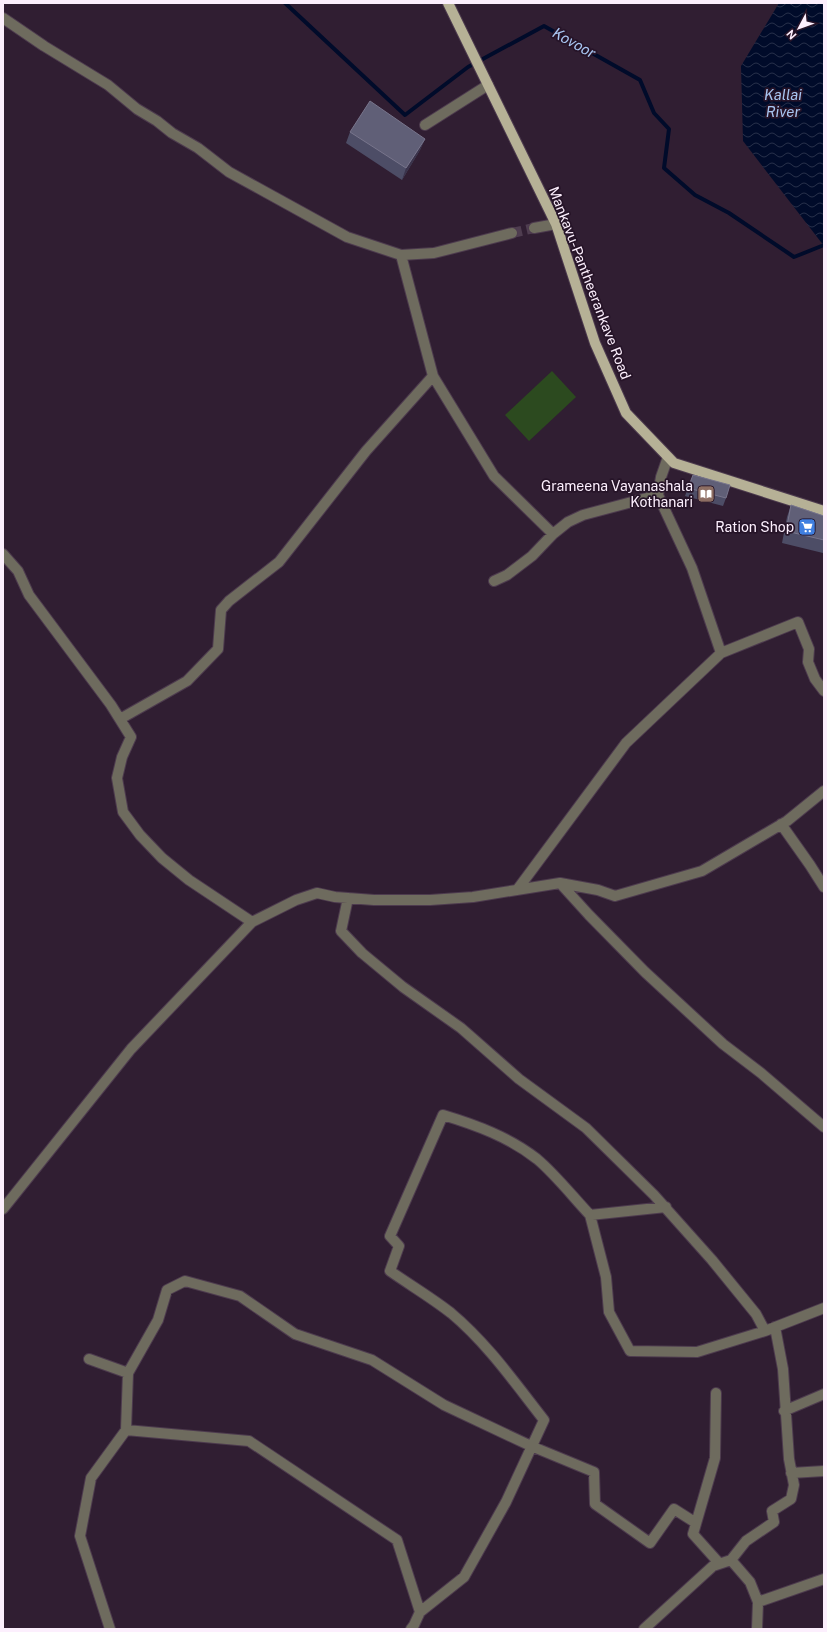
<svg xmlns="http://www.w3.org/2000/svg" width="827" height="1632" font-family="'Public Sans',sans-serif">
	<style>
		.park { fill: #2c4a1f }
		.water { fill: url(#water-waves) }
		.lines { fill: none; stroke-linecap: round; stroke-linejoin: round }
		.stream { stroke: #000b2a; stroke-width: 4 }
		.minor-tunnel { stroke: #4f3d50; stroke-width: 10; stroke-dasharray: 10 5; stroke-linecap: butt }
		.minor-casing { stroke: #4d3b4e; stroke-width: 12 }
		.major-casing { stroke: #4d3b4e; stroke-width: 12 }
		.minor { stroke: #6e6b5e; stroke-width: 10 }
		.major { stroke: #b6b196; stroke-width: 10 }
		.wall { fill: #4d4d66 }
		.shaded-wall { fill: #3a334b }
		.building { fill: #605f77; stroke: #78758c }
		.labels { text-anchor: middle; stroke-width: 3.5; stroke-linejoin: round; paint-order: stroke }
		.street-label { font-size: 14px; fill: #fceffd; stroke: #261428 }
		.poi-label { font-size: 14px; fill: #fceffd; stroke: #261428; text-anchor: end }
		.water-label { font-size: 15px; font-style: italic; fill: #a8c5f1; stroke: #261428 }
	</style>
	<defs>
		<pattern id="water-waves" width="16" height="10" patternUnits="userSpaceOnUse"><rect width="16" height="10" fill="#000b2a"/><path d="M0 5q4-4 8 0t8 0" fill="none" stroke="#262f4a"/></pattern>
	</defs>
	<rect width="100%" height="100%" fill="#301e32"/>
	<path class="park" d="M552 371 576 397 529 441 505 415Z"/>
	<path class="water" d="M779 3H824V246L743 141 741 66Z"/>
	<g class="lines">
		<path class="stream" d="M285 3 405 115 468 67 544 26 640 80 654 113 669 129 664 168 695 195 729 213 794 257 824 245"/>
		<path class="minor-tunnel" d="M512 233 534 228"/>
		<defs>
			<path id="minor" d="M3 18 44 46 108 85 137 109 157 121 172 133 198 148 229 172 347 237 401 255 434 253 512 233
				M425 125 488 85
				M534 228 556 224
				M401 255 433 376 494 476 553 534
				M658 495 692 568 721 653
				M3 554 18 571 29 595 111 705 131 737 122 757 117 778 123 812 140 835 162 858 189 880 252 922
				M494 581 507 575 532 556 553 534 568 522 583 515 658 495 661 477 668 457
				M120 719 187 681 218 649 221 610 229 601 279 562 366 451 433 376
				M781 824 810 865 824 887
				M560 883 589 915 645 972 723 1044 761 1073 824 1127
				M517 890 626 743 721 653 798 622 809 649 808 662 815 679 824 691
				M348 898 341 931 362 953 403 987 461 1028 519 1079 586 1128 654 1195 712 1260 756 1314 765 1331 824 1308
				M666 1207 590 1215 606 1277 609 1312 630 1351 697 1352 765 1331
				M3 1209 131 1049 252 922 296 900 317 893 335 897 374 900H430L473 897 560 883 598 890 615 896 702 871 787 821 824 791
				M89 1359 128 1373 126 1430 249 1441 397 1540 420 1612 414 1625 411 1629
				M128 1373 158 1320 167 1290 185 1281 240 1296 295 1334 372 1360 444 1405 531 1446 594 1472 595 1504 650 1543 674 1509 696 1523
				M716 1393 715 1458 693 1534 719 1563
				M784 1411 824 1394
				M791 1473 824 1471
				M731 1560 746 1541 774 1522 772 1511 791 1499 794 1485 789 1459 783 1369 775 1327
				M420 1612 464 1577 506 1502 544 1420C515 1383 487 1343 451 1313 432 1298 410 1285 390 1271L399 1246 390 1236 443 1115C476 1125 509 1137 537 1159 555 1174 574 1198 590 1215
				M110 1629 80 1536 91 1478 126 1430
				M644 1629 713 1566 731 1560 750 1582 758 1602 824 1579
				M757 1629 758 1602"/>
			<path id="major" d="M448 3 556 224 595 343 626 413 674 463 824 511"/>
		</defs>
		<use href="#minor" class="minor-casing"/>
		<use href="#major" class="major-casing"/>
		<use href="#minor" class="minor"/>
		<use href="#major" class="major"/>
	</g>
	<path class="wall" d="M350 132 425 139 420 150 402 180 346 143Z
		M693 475 726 498 723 506 685 496Z
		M791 505 824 516V550L823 553 782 543 787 517Z"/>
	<path class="shaded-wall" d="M425 139 420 150 402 180 406 168Z"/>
	<path class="building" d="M370 101 425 139 406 168 350 132Z
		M693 475 730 485 726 498 688 488Z
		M791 505 824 516V540L786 531Z"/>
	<defs>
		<symbol id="library-square" viewBox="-11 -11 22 22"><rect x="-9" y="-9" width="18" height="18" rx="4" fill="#8d6e63" stroke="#261428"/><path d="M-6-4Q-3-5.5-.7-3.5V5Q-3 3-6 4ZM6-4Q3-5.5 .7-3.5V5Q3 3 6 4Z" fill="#fff"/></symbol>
		<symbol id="supermarket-square" viewBox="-11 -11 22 22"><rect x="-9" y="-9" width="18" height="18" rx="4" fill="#3f7fe0" stroke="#261428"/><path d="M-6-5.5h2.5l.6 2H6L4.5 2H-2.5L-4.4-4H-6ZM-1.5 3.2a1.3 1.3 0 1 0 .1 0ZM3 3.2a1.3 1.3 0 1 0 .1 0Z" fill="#fff"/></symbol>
	</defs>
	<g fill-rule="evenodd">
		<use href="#library-square" x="696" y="484" width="20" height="20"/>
		<use href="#supermarket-square" x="797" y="517" width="20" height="20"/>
	</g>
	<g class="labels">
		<g class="street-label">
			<text transform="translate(590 283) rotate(69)" y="5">Mankavu-Pantheerankave Road</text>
		</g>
		<g class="poi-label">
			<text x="693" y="491">Grameena Vayanashala<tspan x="693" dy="16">Kothanari</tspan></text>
			<text x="794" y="532">Ration Shop</text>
		</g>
		<g class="water-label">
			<text transform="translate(574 43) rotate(29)" y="5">Kovoor</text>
			<text x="783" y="100">Kallai<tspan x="783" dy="17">River</tspan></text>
		</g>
	</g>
	<rect width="827" height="1632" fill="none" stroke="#fceffd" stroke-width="8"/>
	<g transform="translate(799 28) rotate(229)" stroke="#261428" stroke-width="3" paint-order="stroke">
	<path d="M0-3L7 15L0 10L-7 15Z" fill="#fceffd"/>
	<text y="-6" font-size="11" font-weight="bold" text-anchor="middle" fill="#fceffd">N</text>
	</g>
</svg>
